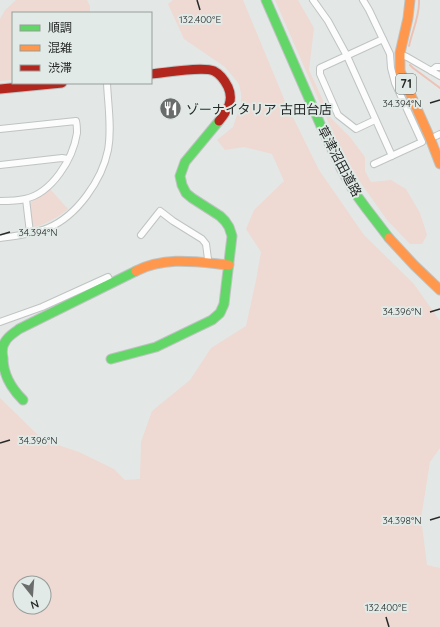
<svg xmlns="http://www.w3.org/2000/svg" width="440" height="627" font-family="Quicksand,'Noto Sans JP',sans-serif">
	<style>
		.green { fill: #eed9d3; fill-rule: evenodd }
		.lines { fill: none; stroke-linecap: round; stroke-linejoin: round }
		.stream { stroke: #edc2b6; stroke-width: 2 }
		.street-casing { stroke: #bfc3c2; stroke-width: 8 }
		.fast-casing { stroke: #bfc3c2; stroke-width: 11 }
		.slow-casing { stroke: #bfc3c2; stroke-width: 11 }
		.jam-casing { stroke: #bfc3c2; stroke-width: 11 }
		.street { stroke: #fbfcfb; stroke-width: 6 }
		.fast { stroke: #63d668; stroke-width: 9 }
		.slow { stroke: #ff974d; stroke-width: 9 }
		.jam { stroke: #b3261e; stroke-width: 9 }
		.ticks { fill: none; stroke: #272a29; stroke-width: 1.5 }
		.labels { text-anchor: middle; stroke-width: 4; stroke-linejoin: round; paint-order: stroke }
		.shield { fill: #e1eae6; stroke: #5f6462; stroke-width: 1 }
		.shield-label { font-size: 12px; font-weight: bold; fill: #272a29 }
		.poi-label { font-size: 13px; fill: #272a29; stroke: #e1eae6; text-anchor: start }
		.street-label { font-size: 13px; fill: #272a29; stroke: #e1eae6 }
		.ticks-label { font-size: 10px; text-anchor: middle; fill: #272a29; stroke: #e1eae6; stroke-width: 4; stroke-linejoin: round; paint-order: stroke }
	</style>
	<rect width="100%" height="100%" fill="#e3e8e6"/>
	<path class="green" d="M16 0H87L90 6V13H13V80L0 81V19L5 10Z
		M173 0H243L285 101 319 170 364 235 414 284 440 321V448L430 462 421 518 427 565 440 568V627H0V398L43 440 79 452 114 469 125 480 140 479 141 442 152 411 190 380 211 348 246 326 256 280 261 252 246 229 254 210 284 181 272 154 244 147 225 150 217 140 233 127 241 103V94L239 84 225 67 184 39 168 4ZM20 583H44V607H20Z
		M275 0H298L314 28 309 70 331 118 350 137 365 157V171L371 182 391 180 406 189 420 213 427 235 422 244H410L387 220 358 179 337 142Z
		M50 189 68 209C58 217 48 223 35 227L32 226 30 204C33 198 44 193 50 189Z"/>
	<g class="lines">
		<path class="stream" d="M409 46C412 31 420 16 419 0
			M410 65 413 68 440 88"/>
		<defs>
			<path id="street" d="M313 0 328 21 347 56 392 156
				M363 0 369 10 390 54 391 68 395 83 422 142 374 164
				M400 54 407 57 440 76
				M431 71 436 67H440
				M375 120 356 129 338 115 320 74V68L383 39
				M0 129 76 121C77 125 77 129 77 133 73 159 52 193 25 199 17 201 8 201 0 201
				M436 136 440 134
				M0 165 62 158 68 159
				M26 199 30 233
				M141 235 160 211 173 221 202 239 206 244 208 259V264
				M0 238C16 236 33 234 48 228 77 216 102 180 108 150 112 129 108 105 107 83
				M0 322 42 307 108 277 111 284"/>
			<path id="fast" d="M266 0 321 126 341 168 355 193 366 208 389 238
				M111 359 156 347 212 320 220 313 224 304 232 236 229 227 225 221 220 216 192 198 186 193 182 185 180 176 185 162 219 121
				M23 400C11 388 3 375 3 358 2 353 2 346 5 342 8 336 14 333 19 329L136 271"/>
			<path id="slow" d="M410 0 408 18 400 53V71L430 138 440 164
				M389 238 414 265 440 290
				M136 271C166 256 197 262 229 265"/>
			<path id="jam" d="M151 74C165 73 202 66 214 71 220 74 225 81 228 87 234 100 228 110 219 121
				M0 89 62 83"/>
		</defs>
		<use href="#street" class="street-casing"/>
		<use href="#fast" class="fast-casing"/>
		<use href="#slow" class="slow-casing"/>
		<use href="#jam" class="jam-casing"/>
		<use href="#street" class="street"/>
		<use href="#fast" class="fast"/>
		<use href="#slow" class="slow"/>
		<use href="#jam" class="jam"/>
	</g>
	<path class="ticks" d="M197 0 200 10M430 103 440 100M0 235 10 232M430 312 440 309M0 443 10 440M430 520 440 517M386 617 389 627"/>
	<defs>
		<symbol id="restaurant-disc" viewBox="-11 -11 22 22"><circle r="9.5" fill="#696c6b" stroke="#e1eae6"/><path d="M-5-6h1v4h1v-4h1v4h1v-4h1v5L-1.5 .5V6h-2V.5L-5-1ZM5-6V6H3V1.5H1.5Q1.5-4 5-6Z" fill="#fff"/></symbol>
	</defs>
	<g fill-rule="evenodd">
		<use href="#restaurant-disc" x="158" y="96" width="25" height="25"/>
	</g>
	<g class="labels">
		<rect class="shield" x="396" y="74" width="20" height="20" rx="3"/>
		<g class="shield-label">
			<text x="406" y="88">71</text>
		</g>
		<g class="poi-label">
			<text x="186" y="114">ゾーナイタリア 古田台店</text>
		</g>
		<g class="street-label">
			<text transform="translate(340 161) rotate(62)" y="5">草津沼田道路</text>
		</g>
	</g>
	<g class="ticks-label">
		<text x="200" y="23">132.400°E</text>
		<text x="402" y="107">34.394°N</text>
		<text x="38" y="236">34.394°N</text>
		<text x="402" y="315">34.396°N</text>
		<text x="38" y="444">34.396°N</text>
		<text x="402" y="524">34.398°N</text>
		<text x="386" y="611">132.400°E</text>
	</g>
	<rect x="12" y="12" width="140" height="72" fill="#e1eae6" stroke="#979d9a"/>
	<rect x="20" y="25" width="20" height="6" fill="#63d668" stroke="#979d9a"/>
	<text x="48" y="32" font-size="12" fill="#272a29">順調</text>
	<rect x="20" y="45" width="20" height="6" fill="#ff974d" stroke="#979d9a"/>
	<text x="48" y="52" font-size="12" fill="#272a29">混雑</text>
	<rect x="20" y="65" width="20" height="6" fill="#b3261e" stroke="#979d9a"/>
	<text x="48" y="72" font-size="12" fill="#272a29">渋滞</text>
	<g transform="translate(32 595) rotate(163)"><circle r="19" fill="#e1eae6" stroke="#979d9a"/>
	<path d="M0-3L7 15L0 10L-7 15Z" fill="#696c6b"/>
	<text y="-6" font-size="11" font-weight="bold" text-anchor="middle" fill="#272a29">N</text>
	</g>
</svg>
